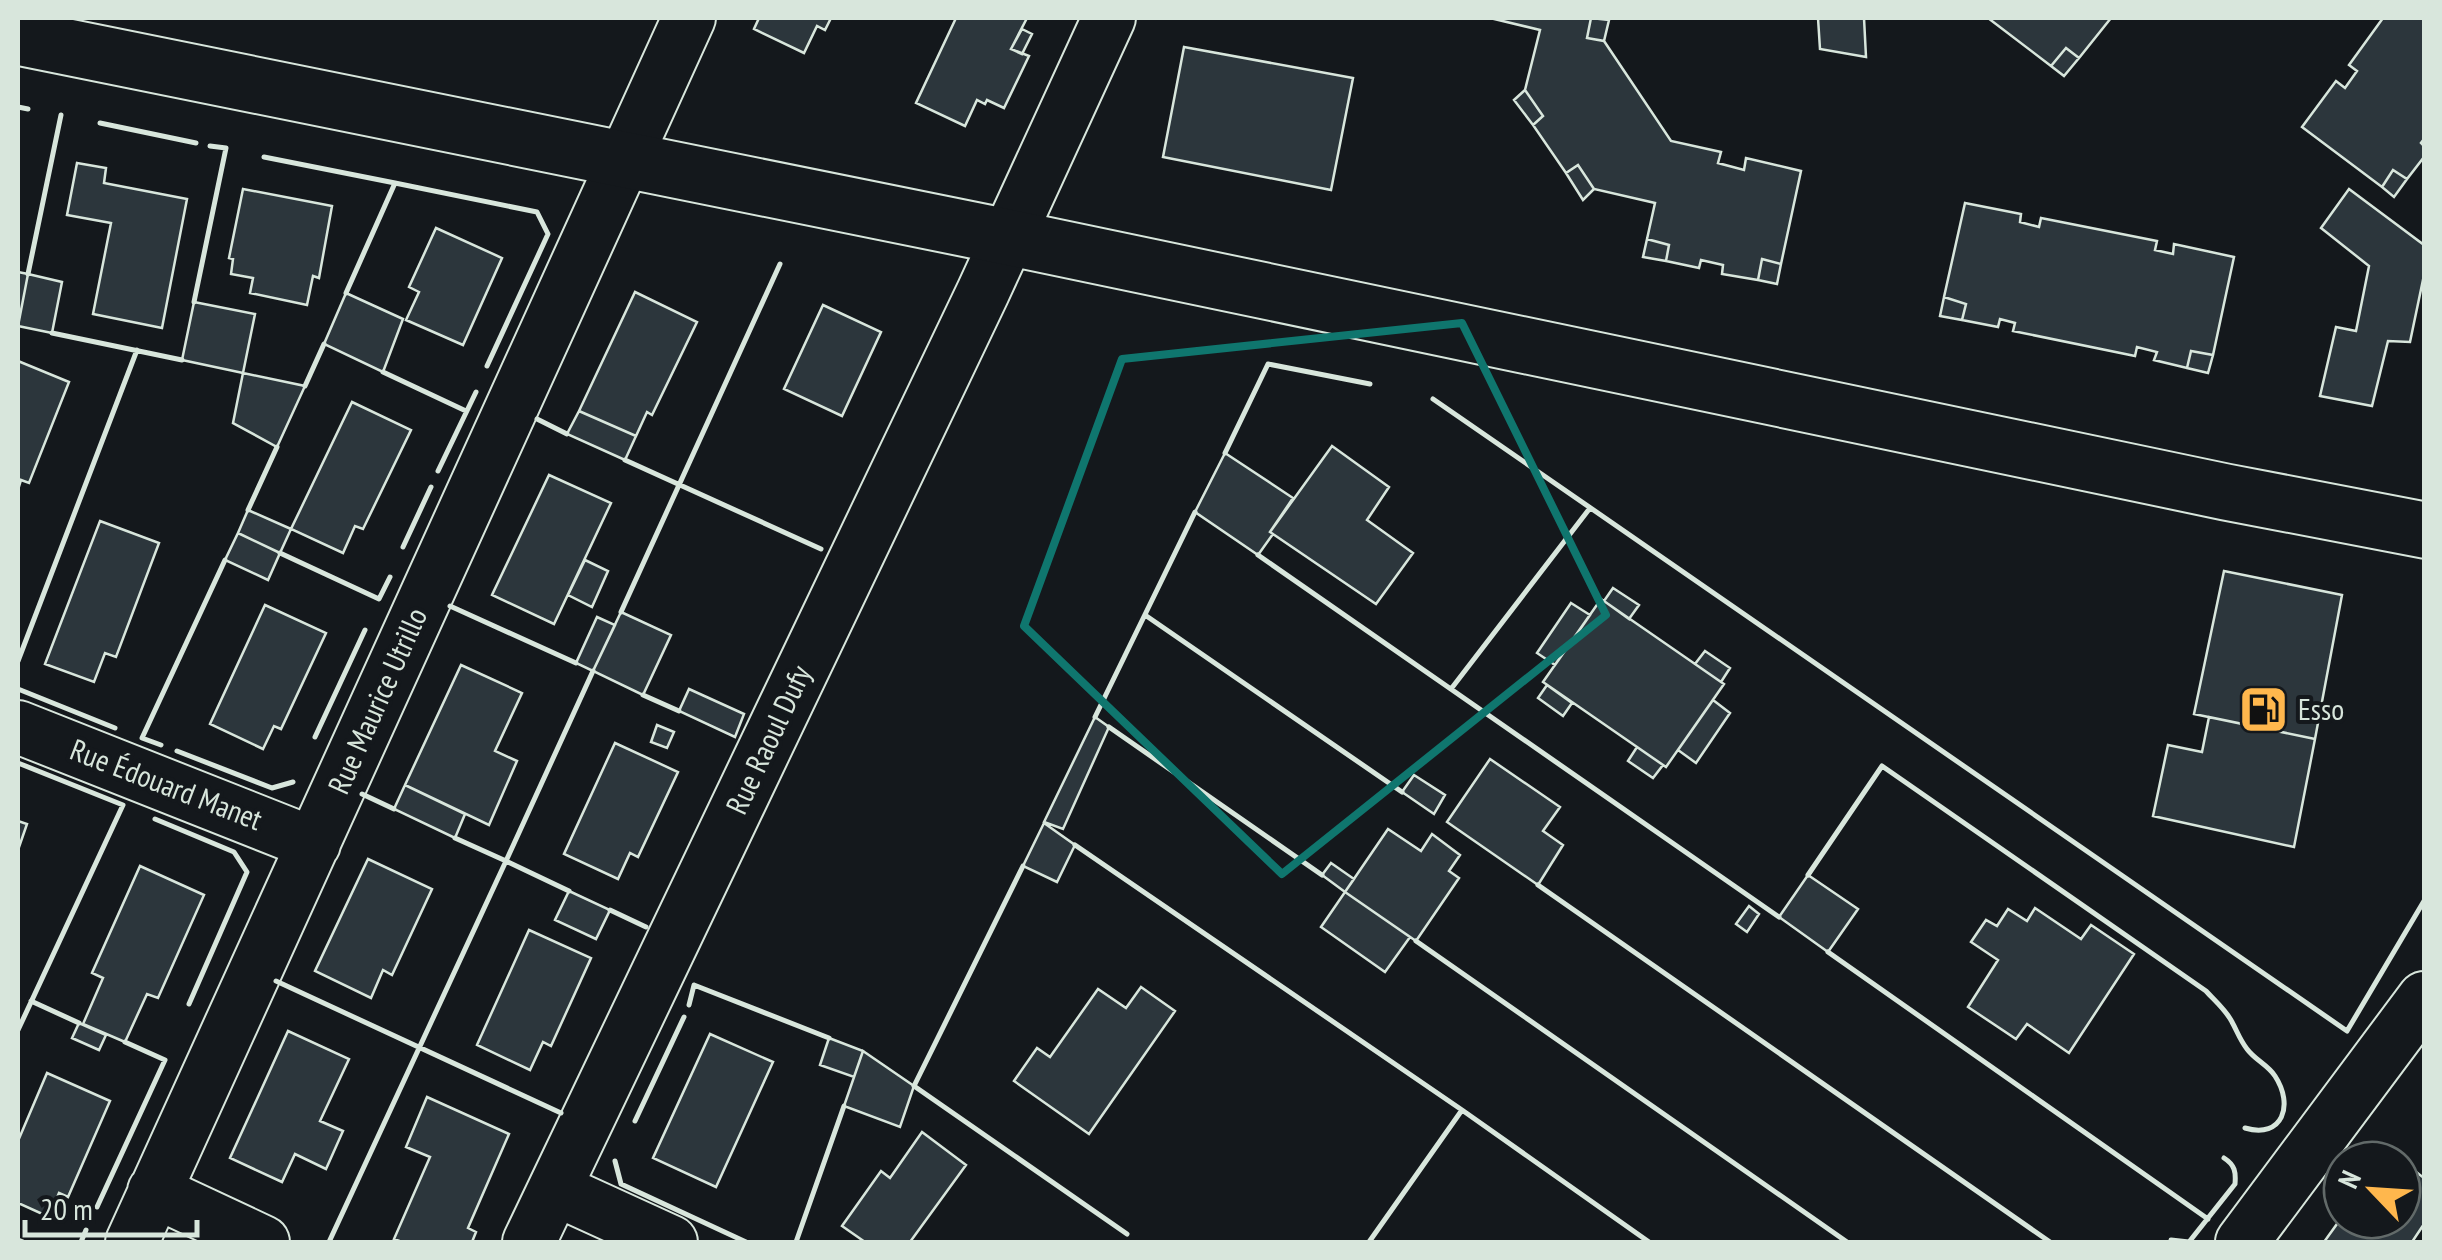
<svg xmlns="http://www.w3.org/2000/svg" width="2442" height="1260" font-family="'PT Sans Narrow',sans-serif">
	<style>
		.building { fill: #2c363c; stroke: #d8e6dc; stroke-width: 2.5 }
		.lines { fill: none; stroke-linecap: round; stroke-linejoin: round }
		.street-casing { stroke: #d8e6dc; stroke-width: 56 }
		.secondary-casing { stroke: #d8e6dc; stroke-width: 59 }
		.street { stroke: #14181c; stroke-width: 52 }
		.secondary { stroke: #14181c; stroke-width: 55 }
		.wall { stroke: #d8e6dc; stroke-width: 5 }
		.marked { fill: none; stroke: #0f766e; stroke-width: 8; stroke-linejoin: round }
		.labels { text-anchor: middle; stroke-width: 8; stroke-linejoin: round; paint-order: stroke }
		.street-label { font-size: 30px; fill: #d8e6dc; stroke: #14181c }
		.poi-label { font-size: 30px; fill: #d8e6dc; stroke: #14181c; text-anchor: start }
	</style>
	<rect width="100%" height="100%" fill="#14181c"/>
	<path class="building" d="M759 18H831L825 30 817 26 804 53 754 29Z
		M956 18H1027L1011 49 1029 56 1004 108 987 100 985 104 977 100 965 126 916 103Z
		M1490 18H1591L1587 38 1604 41 1671 141 1721 152 1718 163 1744 170 1746 158 1801 171 1781 264 1762 259 1758 280 1722 274 1723 265 1701 260 1699 268 1666 261 1669 245 1647 239 1655 203 1594 189 1578 165 1566 173 1533 125 1543 116 1525 90 1540 30Z
		M1591 18 1609 20 1604 41 1587 38Z
		M1818 18H1864L1866 57 1820 49Z
		M1988 18H2111L2079 58 2066 48 2051 66Z
		M2383 18H2424V139L2421 143 2424 146V157L2407 179 2393 170 2382 187 2302 127 2336 81 2345 88 2357 71 2349 65Z
		M1022 29 1032 34 1022 54 1011 49Z
		M1184 47 1353 78 1331 190 1163 157Z
		M2066 48 2079 58 2064 76 2051 66Z
		M1525 90 1543 116 1533 125 1514 100Z
		M77 163 106 168 104 183 187 199 162 328 93 314 111 223 67 215Z
		M1578 165 1594 189 1583 200 1566 173Z
		M2393 170 2407 179 2394 197 2382 187Z
		M243 189 332 206 319 278 313 276 307 305 250 293 253 278 231 274 233 259 229 258Z
		M2349 189 2424 245V275L2410 342 2388 341 2372 406 2320 396 2336 327 2356 331 2369 266 2321 228Z
		M1965 203 2021 214 2020 222 2039 227 2041 218 2157 241 2155 250 2173 254 2174 244 2234 257 2213 355 2191 351 2187 368 2154 360 2157 352 2137 347 2135 356 2013 331 2015 323 2000 319 1998 327 1962 320 1966 304 1944 297Z
		M436 228 502 258 463 345 406 320 419 292 409 287Z
		M1647 239 1669 245 1666 261 1643 257Z
		M1762 259 1781 264 1777 284 1758 280Z
		M18 272 28 274 18 326Z
		M28 274 62 282 52 333 18 326Z
		M635 292 697 322 652 415 647 412 636 436 579 411Z
		M346 293 403 319 383 372 324 344Z
		M1944 297 1966 304 1962 320 1940 316Z
		M194 302 255 314 243 373 182 360Z
		M823 305 881 332 842 416 784 389Z
		M2191 351 2213 355 2208 373 2187 368Z
		M18 361 69 382 29 483 21 480 18 490Z
		M243 373 305 386 277 447 233 423Z
		M352 402 411 430 363 529 355 526 343 553 291 529Z
		M579 411 636 436 625 460 567 434Z
		M1332 446 1389 487 1367 520 1413 553 1376 604 1270 532Z
		M1225 453 1293 498 1270 532 1273 534 1258 555 1195 512Z
		M549 475 611 503 554 624 492 595Z
		M248 510 291 529 280 553 238 533Z
		M100 521 159 543 116 657 105 653 94 682 45 664Z
		M238 533 280 553 268 580 225 560Z
		M585 560 608 571 592 607 568 595Z
		M2224 571 2342 595 2315 739 2194 714Z
		M1613 588 1639 605 1629 619 1604 601Z
		M1601 599 1724 684 1666 767 1543 682Z
		M1571 603 1590 615 1555 665 1537 653Z
		M265 605 326 633 281 729 274 726 263 749 210 724Z
		M621 612 671 635 643 695 593 671Z
		M597 617 615 625 593 671 576 663Z
		M1705 651 1730 668 1721 682 1695 664Z
		M461 665 522 693 495 751 517 761 489 825 405 785Z
		M1547 685 1572 703 1563 716 1538 698Z
		M689 689 744 714 735 737 679 711Z
		M1713 700 1730 713 1696 763 1678 750Z
		M1095 717 1109 727 1063 829 1044 822Z
		M2209 717 2315 739 2294 847 2153 816 2168 745 2202 752Z
		M657 725 674 732 667 748 651 742Z
		M615 743 678 772 638 857 630 853 618 879 564 854Z
		M1637 747 1663 765 1653 778 1628 761Z
		M1490 759 1560 807 1543 831 1563 845 1538 885 1447 822Z
		M1414 775 1445 795 1434 814 1402 792Z
		M405 785 465 814 455 838 394 809Z
		M18 821 27 824 18 850Z
		M1044 823 1075 845 1057 882 1023 866Z
		M1388 829 1421 851 1432 834 1460 855 1449 871 1459 878 1416 941 1345 892Z
		M368 859 432 889 392 975 383 970 371 998 315 971Z
		M1331 863 1354 879 1345 892 1322 875Z
		M140 866 204 895 158 998 147 994 125 1042 83 1024 103 978 92 973Z
		M1808 875 1858 909 1828 952 1779 917Z
		M569 891 610 910 596 939 555 920Z
		M1345 892 1410 937 1385 972 1321 927Z
		M1749 906 1759 914 1747 932 1736 924Z
		M2035 908 2081 939 2091 925 2134 954 2069 1053 2027 1024 2016 1039 1968 1007 1998 960 1971 942 1986 920 1997 926 2008 909 2027 921Z
		M529 930 591 958 551 1046 543 1042 530 1070 477 1045Z
		M1141 987 1175 1011 1089 1134 1014 1081 1037 1048 1050 1057 1098 989 1126 1008Z
		M79 1023 106 1035 99 1050 72 1038Z
		M288 1031 349 1059 320 1121 343 1131 326 1169 295 1154 282 1182 230 1158Z
		M710 1034 773 1062 716 1187 653 1158Z
		M829 1038 863 1051 854 1077 820 1065Z
		M863 1051 914 1086 900 1127 844 1106Z
		M47 1073 110 1101 68 1197 59 1193 49 1217 18 1203V1141Z
		M427 1097 509 1134 468 1228 476 1232 472 1242H402L394 1239 430 1157 406 1147Z
		M922 1132 966 1165 910 1242H865L842 1226 881 1171 890 1178Z
		M2402 1161 2424 1178V1224L2412 1242H2324L2342 1217V1220H2402Z"/>
	<g class="lines">
		<defs>
			<path id="street" d="M18 727 314 844
				M555 1189 671 1242
				M154 1191 263 1242
				M132 1242 689 18
				M529 1242 983 292 1109 18
				M2242 1242 2424 998"/>
			<path id="secondary" d="M18 37 1007 237 2226 492 2424 530"/>
		</defs>
		<use href="#street" class="street-casing"/>
		<use href="#secondary" class="secondary-casing"/>
		<use href="#street" class="street"/>
		<use href="#secondary" class="secondary"/>
		<path class="wall" d="M18 107 28 109
			M100 123 196 143
			M264 157 395 183
			M28 274 61 115
			M346 293 395 183 537 212 548 234 487 366
			M194 302 226 148 210 146
			M52 333 182 360
			M383 372 466 411
			M305 386 324 344
			M1433 399 2347 1031 2424 901
			M537 419 567 434
			M1225 453 1268 364 1370 384
			M625 460 821 549
			M438 471 476 392
			M248 510 277 447
			M403 547 431 487
			M280 553 379 599 390 577
			M1258 555 1779 917
			M450 606 576 663
			M621 612 780 264
			M1145 615 1402 792
			M18 661 137 350
			M18 689 115 728
			M1451 689 1590 508
			M643 695 679 711
			M1095 717 1195 512
			M1109 727 1322 875
			M315 737 365 630
			M161 745 142 738 225 560
			M177 751 272 788 293 782
			M18 763 123 805 18 1030
			M362 794 394 809
			M155 819 234 852 247 872 189 1004
			M1075 845 1462 1110 1649 1242
			M1023 866 914 1086 1127 1234
			M1808 875 1882 766 2206 991C2215 1001 2226 1010 2232 1022 2237 1031 2240 1040 2247 1049 2255 1060 2268 1065 2275 1076 2294 1105 2283 1139 2245 1128
			M1538 885 2050 1242
			M569 891 506 861 593 671
			M610 910 646 927
			M1416 941 1847 1242
			M1828 952 2208 1219
			M276 981 561 1113
			M31 1001 79 1023
			M689 1005 694 985 829 1038
			M635 1121 684 1017
			M615 1161 621 1184 746 1242
			M97 1207 165 1060 125 1042
			M18 1240 23 1242
			M2171 1240 2189 1242 2235 1184C2236 1172 2235 1165 2224 1158
			M81 1242 86 1230
			M329 1242 506 861 455 838
			M796 1242 844 1106
			M1369 1242 1462 1110"/>
	</g>
	<path class="marked" d="M1462 323 1606 615 1282 874 1024 626 1122 359Z"/>
	<defs>
		<symbol id="fuel-square" viewBox="-11 -11 22 22"><rect x="-9" y="-9" width="18" height="18" rx="4" fill="#ffb74d" stroke="#14181c"/><path d="M-5.5-6h7V0h2V4h1.3V-2.5L3-4.5l.8-.8L6-3V5H2.5V1h-1V6h-7ZM-4.2-4.7v3.2H.2V-4.7Z" fill="#111"/></symbol>
	</defs>
	<g fill-rule="evenodd">
		<use href="#fuel-square" x="2236" y="682" width="55" height="55"/>
	</g>
	<g class="labels">
		<g class="street-label">
			<text transform="translate(378 701) rotate(-66)" y="10">Rue Maurice Utrillo</text>
			<text transform="translate(769 740) rotate(-65)" y="10">Rue Raoul Dufy</text>
			<text transform="translate(166 785) rotate(21)" y="10">Rue Édouard Manet</text>
		</g>
		<g class="poi-label">
			<text x="2298" y="720">Esso</text>
		</g>
	</g>
	<rect width="2442" height="1260" fill="none" stroke="#d8e6dc" stroke-width="40"/>
	<g transform="translate(2372 1190) rotate(295)"><circle r="48" fill="#14181c" stroke="#626a69" stroke-width="2.5"/>
	<path d="M0-8L18 38L0 25L-18 38Z" fill="#ffb74d"/>
	<text y="-15" font-size="28" font-weight="bold" text-anchor="middle" fill="#d8e6dc">N</text>
	</g>
	<path d="M25 1220v15h172v-15" fill="none" stroke="#d8e6dc" stroke-width="5"/>
	<text x="40" y="1220" font-size="30" fill="#d8e6dc" stroke="#14181c" stroke-width="8" paint-order="stroke">20 m</text>
</svg>
